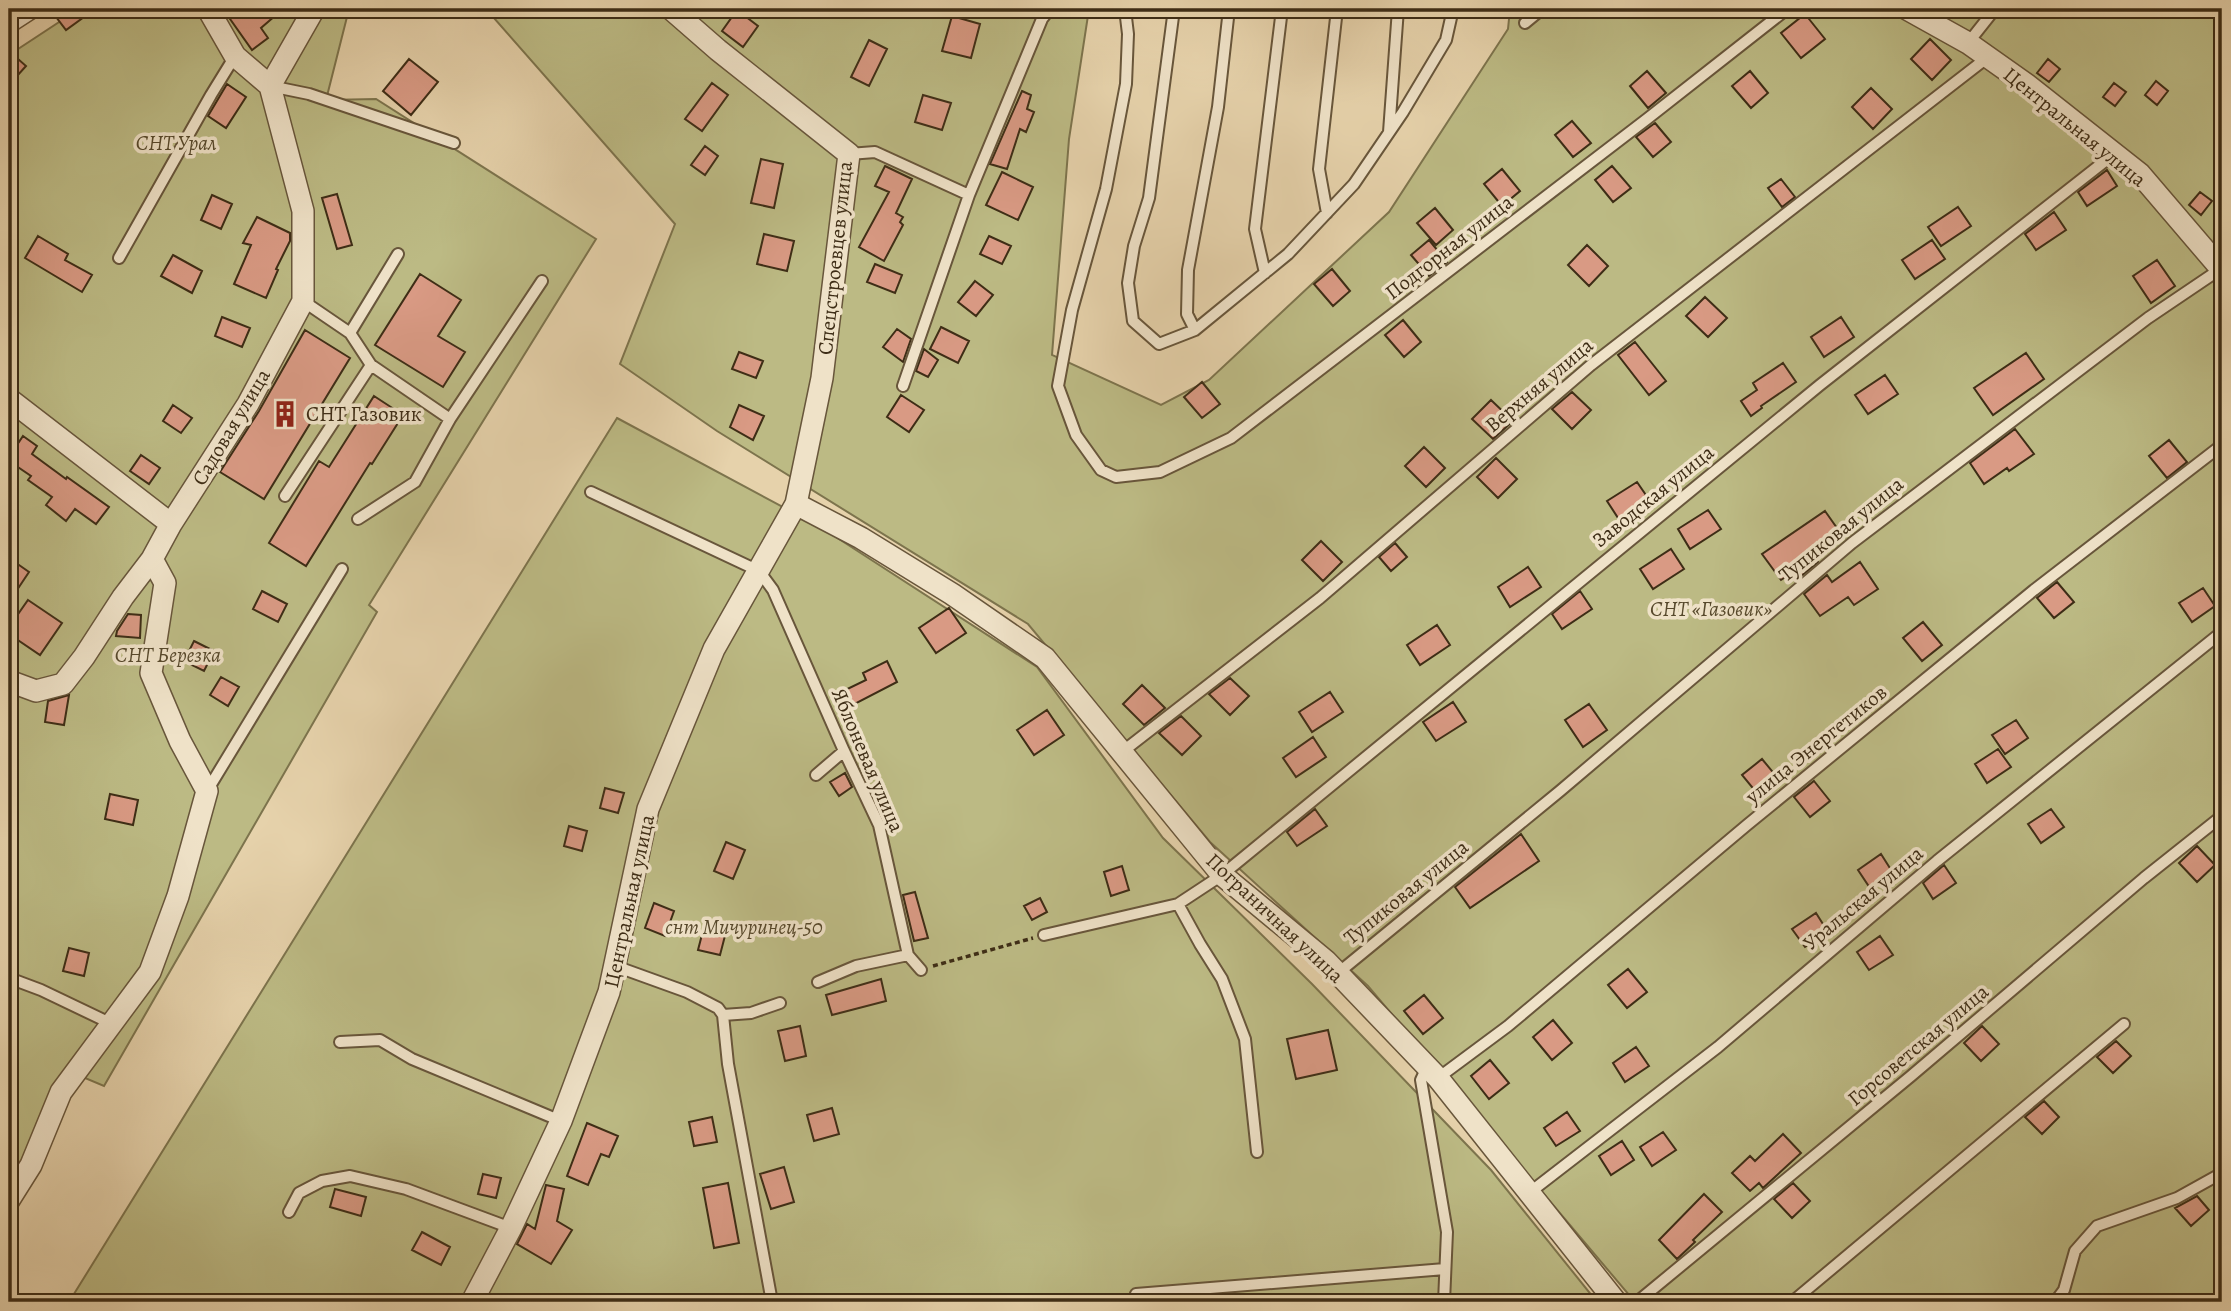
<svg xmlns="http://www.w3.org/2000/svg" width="2231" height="1311" font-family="Alegreya,serif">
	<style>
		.green { fill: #bcba84; stroke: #7d744d; stroke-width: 2 }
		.building { fill: #d99a84; stroke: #3e2d16; stroke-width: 2 }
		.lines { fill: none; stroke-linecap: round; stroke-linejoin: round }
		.lane-casing { stroke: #68563b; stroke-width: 14 }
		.street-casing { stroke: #68563b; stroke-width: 24 }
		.path { stroke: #3e2d16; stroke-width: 3.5; stroke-dasharray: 5 3.5; stroke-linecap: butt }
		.lane { stroke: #efe2c8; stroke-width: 10 }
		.street { stroke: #efe2c8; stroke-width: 21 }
		.labels { text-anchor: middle; stroke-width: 7; stroke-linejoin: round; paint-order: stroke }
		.street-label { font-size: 21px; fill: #3e2d16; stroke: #efe2c8 }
		.park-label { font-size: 21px; font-style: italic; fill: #57492c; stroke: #efe2c8 }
		.poi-label { font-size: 21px; fill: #3e2d16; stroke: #efe2c8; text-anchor: start }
	</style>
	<rect width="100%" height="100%" fill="#e6d2ab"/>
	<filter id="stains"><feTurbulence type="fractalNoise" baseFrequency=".00286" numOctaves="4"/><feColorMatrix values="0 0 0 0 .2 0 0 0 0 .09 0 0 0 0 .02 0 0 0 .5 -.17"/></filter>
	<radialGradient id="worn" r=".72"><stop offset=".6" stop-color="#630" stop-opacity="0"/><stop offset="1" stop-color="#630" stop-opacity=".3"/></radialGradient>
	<path class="green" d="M79 9H349L326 100 376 99 596 239 369 605 377 612 104 1086 78 1075 9 1187V55Z
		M486 9H1089L1069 139 1052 355 1161 405 1209 380 1389 212 1508 29 1510 9H2222V1302H1635L1368 986 1210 842 1028 624 717 431 620 364 675 224Z
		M617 418 822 528 1037 667 1163 838 1312 984 1491 1170 1597 1302H69Z"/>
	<path class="building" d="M50 9H95L66 30Z
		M223 9H283L261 28 268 38 252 50Z
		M737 10 758 26 743 47 722 31Z
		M1805 14 1825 39 1801 58 1781 33Z
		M952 16 980 24 971 58 942 51Z
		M1930 39 1951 60 1932 80 1911 59Z
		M869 40 887 49 869 86 851 77Z
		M9 51 26 66 9 85Z
		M409 59 438 82 411 115 383 91Z
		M2048 59 2060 69 2049 82 2037 73Z
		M1647 71 1666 93 1648 108 1630 86Z
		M1750 71 1768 93 1751 108 1732 86Z
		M2156 81 2168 91 2157 105 2145 95Z
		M712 83 728 95 702 131 685 119Z
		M2114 83 2126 92 2115 106 2103 97Z
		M227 84 246 97 226 128 208 116Z
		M1871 88 1892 109 1873 129 1852 107Z
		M1022 91 1031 95 1027 109 1034 112 1026 132 1020 129 1007 169 990 164Z
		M923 95 951 103 942 130 915 122Z
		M1572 121 1591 143 1573 157 1555 135Z
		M1655 123 1671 142 1653 157 1636 137Z
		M705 146 718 156 705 175 691 165Z
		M761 159 783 164 774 208 751 203Z
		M885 166 912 179 896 213 903 217 900 222 903 225 884 261 859 247 889 192 875 186Z
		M1612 166 1631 188 1613 202 1595 180Z
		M1502 169 1520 191 1502 206 1484 184Z
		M2107 170 2117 186 2087 206 2078 192Z
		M1002 172 1033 187 1018 220 986 205Z
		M1781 179 1795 197 1782 207 1768 188Z
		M2200 192 2212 201 2201 215 2189 205Z
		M337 194 352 245 337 249 322 198Z
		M212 195 232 204 221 229 201 220Z
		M1958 207 1971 226 1941 246 1928 227Z
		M1435 208 1453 230 1436 245 1417 223Z
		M2054 212 2066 230 2036 250 2025 234Z
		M257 217 290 233V241L276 269 278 270 266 298 234 284 251 245 243 243Z
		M764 234 794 241 787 271 757 264Z
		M38 236 68 254 65 260 92 275 82 292 25 258Z
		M989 236 1011 246 1002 264 980 254Z
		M1429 240 1447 262 1429 276 1411 255Z
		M1932 240 1945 259 1915 279 1902 260Z
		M1587 245 1608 266 1589 286 1568 265Z
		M173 255 202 271 192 293 161 276Z
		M2157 260 2175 286 2151 303 2133 276Z
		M875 264 902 275 895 293 867 282Z
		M1332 269 1350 291 1333 306 1314 284Z
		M420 274 461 300 438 336 465 352 443 387 375 345Z
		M975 281 993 295 976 316 958 302Z
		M1705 297 1727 318 1708 337 1686 316Z
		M222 317 250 328 242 347 215 336Z
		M1841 317 1854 337 1824 357 1811 337Z
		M1403 320 1421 342 1404 357 1385 335Z
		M941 327 969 341 958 363 930 349Z
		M897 329 911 339 903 362 883 347Z
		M305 330 350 358 264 499 220 472 259 411Z
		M1635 342 1666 381 1649 395 1618 355Z
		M924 349 938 360 928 377 916 371Z
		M739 352 763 361 756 378 732 369Z
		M2026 353 2044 379 1993 415 1974 388Z
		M1783 363 1796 382 1761 406 1762 408 1751 416 1741 401 1757 390 1753 383Z
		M1885 375 1898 394 1868 414 1855 395Z
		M1202 382 1220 404 1202 418 1184 397Z
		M1572 392 1591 410 1572 429 1552 409Z
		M901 395 924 410 909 432 887 417Z
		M374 396 403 415 372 464 370 463 306 566 269 543 319 461 329 467Z
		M1491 400 1513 421 1493 439 1472 419Z
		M173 405 192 418 181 433 163 421Z
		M739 405 764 416 753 440 730 427Z
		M2015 429 2034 454 2009 471 2007 468 1984 484 1970 463Z
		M23 436 37 446 32 454 66 479 67 477 109 507 96 524 75 509 66 521 46 505 52 497 28 480 31 476 9 461V457Z
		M2169 440 2187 462 2167 478 2149 456Z
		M1424 447 1445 468 1426 487 1405 466Z
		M141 455 160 468 149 484 130 471Z
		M1496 458 1517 479 1498 498 1477 477Z
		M1637 482 1650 501 1620 521 1607 501Z
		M1708 510 1721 529 1690 549 1678 529Z
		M1825 511 1844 538 1815 557 1818 562 1795 581 1790 574 1781 580 1762 554Z
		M1321 541 1342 562 1323 581 1302 560Z
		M1395 543 1407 557 1391 571 1379 557Z
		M1671 549 1684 569 1653 589 1640 569Z
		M9 558 29 572 9 602Z
		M1860 562 1878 589 1854 605 1848 597 1820 616 1804 594 1827 575 1832 582Z
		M1528 567 1541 587 1510 607 1498 587Z
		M2057 582 2074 602 2054 618 2037 598Z
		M2203 588 2215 606 2192 622 2179 603Z
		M262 591 287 604 278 622 253 609Z
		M1580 591 1592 609 1562 629 1552 614Z
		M28 600 62 623 40 655 9 634V627Z
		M949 608 966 633 936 653 919 628Z
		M128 614 141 615 140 638 116 636 117 631Z
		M1923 622 1942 645 1922 661 1903 638Z
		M1437 625 1450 645 1420 665 1407 645Z
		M194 641 214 651 204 671 184 661Z
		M887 661 897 682 845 709 837 694 866 680 863 673Z
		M221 677 239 687 228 706 210 695Z
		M1230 678 1249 696 1230 715 1209 694Z
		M1142 685 1165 708 1144 725 1123 704Z
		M1330 692 1343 712 1312 732 1299 712Z
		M69 695 64 725 45 722 48 701Z
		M1453 702 1466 722 1436 741 1423 722Z
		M1589 704 1607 730 1583 747 1565 720Z
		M1047 710 1064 735 1034 755 1017 730Z
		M1181 716 1201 736 1182 755 1159 733Z
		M2016 720 2028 738 2005 754 1992 735Z
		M1313 737 1326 757 1296 777 1283 758Z
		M1998 749 2011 767 1987 783 1975 764Z
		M1762 759 1781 782 1761 798 1742 775Z
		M845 773 852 787 839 796 830 782Z
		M1814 781 1830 801 1810 817 1794 797Z
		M605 788 624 793 618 813 600 808Z
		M110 794 138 800 133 825 105 819Z
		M1315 809 1327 826 1297 846 1287 832Z
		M2051 809 2064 827 2041 843 2028 824Z
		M569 826 587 831 582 851 564 846Z
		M1521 834 1539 861 1470 908 1455 887Z
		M726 842 745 850 733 879 714 871Z
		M2197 846 2215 865 2197 882 2179 863Z
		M1881 854 1893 873 1870 888 1858 870Z
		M1944 865 1956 883 1933 899 1923 883Z
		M1122 866 1129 890 1111 896 1104 872Z
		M915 892 928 938 914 941 903 895Z
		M1040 898 1047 912 1032 920 1024 906Z
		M654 903 674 911 665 936 645 928Z
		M1816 913 1828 932 1805 947 1792 929Z
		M705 923 727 928 720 955 698 950Z
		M1880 936 1893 955 1869 970 1857 952Z
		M69 948 89 953 84 976 63 971Z
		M1628 969 1647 992 1627 1008 1608 985Z
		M881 979 886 1001 832 1015 826 995Z
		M1424 995 1443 1018 1423 1034 1404 1011Z
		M1553 1020 1572 1043 1552 1060 1533 1037Z
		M800 1026 806 1056 785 1061 778 1031Z
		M1982 1026 1999 1044 1981 1061 1964 1043Z
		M1328 1030 1337 1070 1296 1079 1287 1039Z
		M2116 1041 2131 1056 2113 1073 2097 1057Z
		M1636 1047 1649 1066 1625 1082 1613 1063Z
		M1490 1060 1509 1083 1489 1099 1471 1076Z
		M2044 1101 2059 1117 2042 1134 2025 1117Z
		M832 1108 839 1134 814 1141 807 1115Z
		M1567 1112 1580 1131 1556 1146 1544 1128Z
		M712 1117 717 1142 694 1146 689 1122Z
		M587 1123 618 1136 609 1157 601 1154 588 1185 567 1176Z
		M1663 1132 1676 1150 1652 1166 1640 1147Z
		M1783 1134 1801 1153 1763 1188 1759 1183 1750 1191 1732 1173 1750 1156 1755 1161Z
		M1622 1141 1634 1160 1611 1175 1599 1156Z
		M784 1167 794 1202 771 1209 760 1174Z
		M483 1174 501 1178 496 1198 478 1194Z
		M728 1183 739 1243 714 1248 703 1188Z
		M1793 1183 1810 1201 1792 1218 1774 1199Z
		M546 1185 564 1189 557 1221 572 1230 551 1264 517 1244 527 1224 535 1229Z
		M335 1189 366 1197 361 1216 330 1207Z
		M1704 1194 1722 1212 1693 1240 1695 1242 1677 1259 1659 1240Z
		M2197 1196 2209 1210 2191 1226 2175 1208Z
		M422 1232 450 1247 441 1265 412 1250Z"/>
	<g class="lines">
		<defs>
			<path id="lane" d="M1125 9 1128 34 1126 84 1106 189 1072 310 1058 386 1076 435 1101 470 1116 477 1160 472 1231 438 1647 119 1787 9
				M1174 9 1149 198 1134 246 1128 283 1133 321 1159 344 1195 330 1288 254 1354 184 1403 112 1446 40 1453 9
				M1525 23 1542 9
				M1968 43 1995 9
				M270 86 309 94 454 143
				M1389 132 1398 9
				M849 154 875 152 969 195 1042 19 1050 9
				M1327 213 1319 169 1337 9
				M119 258 211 95 235 56
				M1265 273 1255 229 1282 9
				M303 301 350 333 398 254
				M1195 330 1187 314 1188 270 1218 107 1229 9
				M350 333 371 365 450 419
				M903 386 969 195
				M591 492 759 571 773 590 844 751 879 825 908 955 921 970
				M285 496 371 365
				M358 519 415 482 450 419 542 281
				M1122 752 1320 598 1591 365 1988 57
				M816 775 844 751
				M207 791 342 569
				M1178 904 1200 944 1222 979 1245 1039 1257 1152
				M1044 935 1178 904 1222 875 1820 385 2114 154
				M615 966 687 992 718 1008 723 1015 728 1064 772 1302
				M1338 973 1560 791 1852 543 2148 318 2222 268
				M9 978 41 990 110 1023
				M818 982 856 966 908 955
				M723 1015 751 1013 780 1003
				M340 1042 380 1040 412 1059 561 1121
				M1427 1067 1421 1080 1447 1232 1444 1302
				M1438 1078 1508 1026 1747 825 2034 590 2222 445
				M1529 1193 1718 1047 1937 861 2222 632
				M289 1212 299 1193 322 1181 350 1176 406 1189 511 1228
				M1136 1294 1445 1269
				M1637 1302 1911 1076 2144 878 2222 816
				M1792 1302 2124 1024
				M2055 1302 2064 1290 2075 1251 2097 1226 2177 1198 2222 1173"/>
			<path id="street" d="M208 9 235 56 270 86
				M1907 9 1968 43 2026 84 2140 174 2222 270
				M9 22 29 9
				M270 86 314 9
				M9 399 171 524
				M796 504 861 538 952 594 1045 658 1222 875 1326 961 1438 1078 1616 1302
				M9 681 36 691 63 684 84 657 123 597 152 559 171 524 248 404 303 301V211L270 86
				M9 1200 31 1165 61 1092 150 972 178 896 207 791 180 741 151 673 165 583 152 559
				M472 1302 511 1228 561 1121 609 992 648 809 714 649 796 504 822 378 849 154 718 50 671 9"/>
		</defs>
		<use href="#lane" class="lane-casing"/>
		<use href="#street" class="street-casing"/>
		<path class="path" d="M933 966 1033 938"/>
		<use href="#lane" class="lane"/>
		<use href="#street" class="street"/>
	</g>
	<defs>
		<symbol id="building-bare" viewBox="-9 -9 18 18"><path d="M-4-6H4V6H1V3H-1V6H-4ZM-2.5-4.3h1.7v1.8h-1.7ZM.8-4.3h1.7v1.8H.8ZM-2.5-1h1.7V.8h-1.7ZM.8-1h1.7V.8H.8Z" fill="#8f2418" stroke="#efe2c8" stroke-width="2.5" paint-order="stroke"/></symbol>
	</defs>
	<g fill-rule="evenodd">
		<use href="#building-bare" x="266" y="395" width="38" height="38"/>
	</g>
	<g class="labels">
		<g class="street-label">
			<text transform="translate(2075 127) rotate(39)" y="7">Центральная улица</text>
			<text transform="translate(1449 247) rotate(-38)" y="7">Подгорная улица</text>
			<text transform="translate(835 258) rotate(-84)" y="7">Спецстроевцев улица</text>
			<text transform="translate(1539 385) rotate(-40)" y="7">Верхняя улица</text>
			<text transform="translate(231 427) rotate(-59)" y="7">Садовая улица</text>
			<text transform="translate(1653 496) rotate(-39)" y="7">Заводская улица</text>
			<text transform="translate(1841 529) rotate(-39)" y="7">Тупиковая улица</text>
			<text transform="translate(1816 744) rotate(-39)" y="7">улица Энергетиков</text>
			<text transform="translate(868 760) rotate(67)" y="7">Яблоневая улица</text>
			<text transform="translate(1406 892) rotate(-39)" y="7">Тупиковая улица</text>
			<text transform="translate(1863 898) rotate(-40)" y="7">Уральская улица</text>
			<text transform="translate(629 901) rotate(-78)" y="7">Центральная улица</text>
			<text transform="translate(1275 918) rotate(43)" y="7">Пограничная улица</text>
			<text transform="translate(1918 1045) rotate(-40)" y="7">Горсоветская улица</text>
		</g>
		<g class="park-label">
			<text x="176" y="150">СНТ Урал</text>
			<text x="1711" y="616">СНТ «Газовик»</text>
			<text x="168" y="662">СНТ Березка</text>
			<text x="744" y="934">снт Мичуринец-50</text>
		</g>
		<g class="poi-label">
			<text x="306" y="421">СНТ Газовик</text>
		</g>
	</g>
	<rect width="2231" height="1311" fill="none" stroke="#e6d2ab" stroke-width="35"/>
	<rect x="10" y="10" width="2210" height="1290" fill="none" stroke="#3e2d16" stroke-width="3.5"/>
	<rect x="18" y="18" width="2196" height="1276" fill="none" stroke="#3e2d16" stroke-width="2"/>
	<rect width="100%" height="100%" filter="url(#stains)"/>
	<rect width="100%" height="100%" fill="url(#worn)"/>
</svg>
